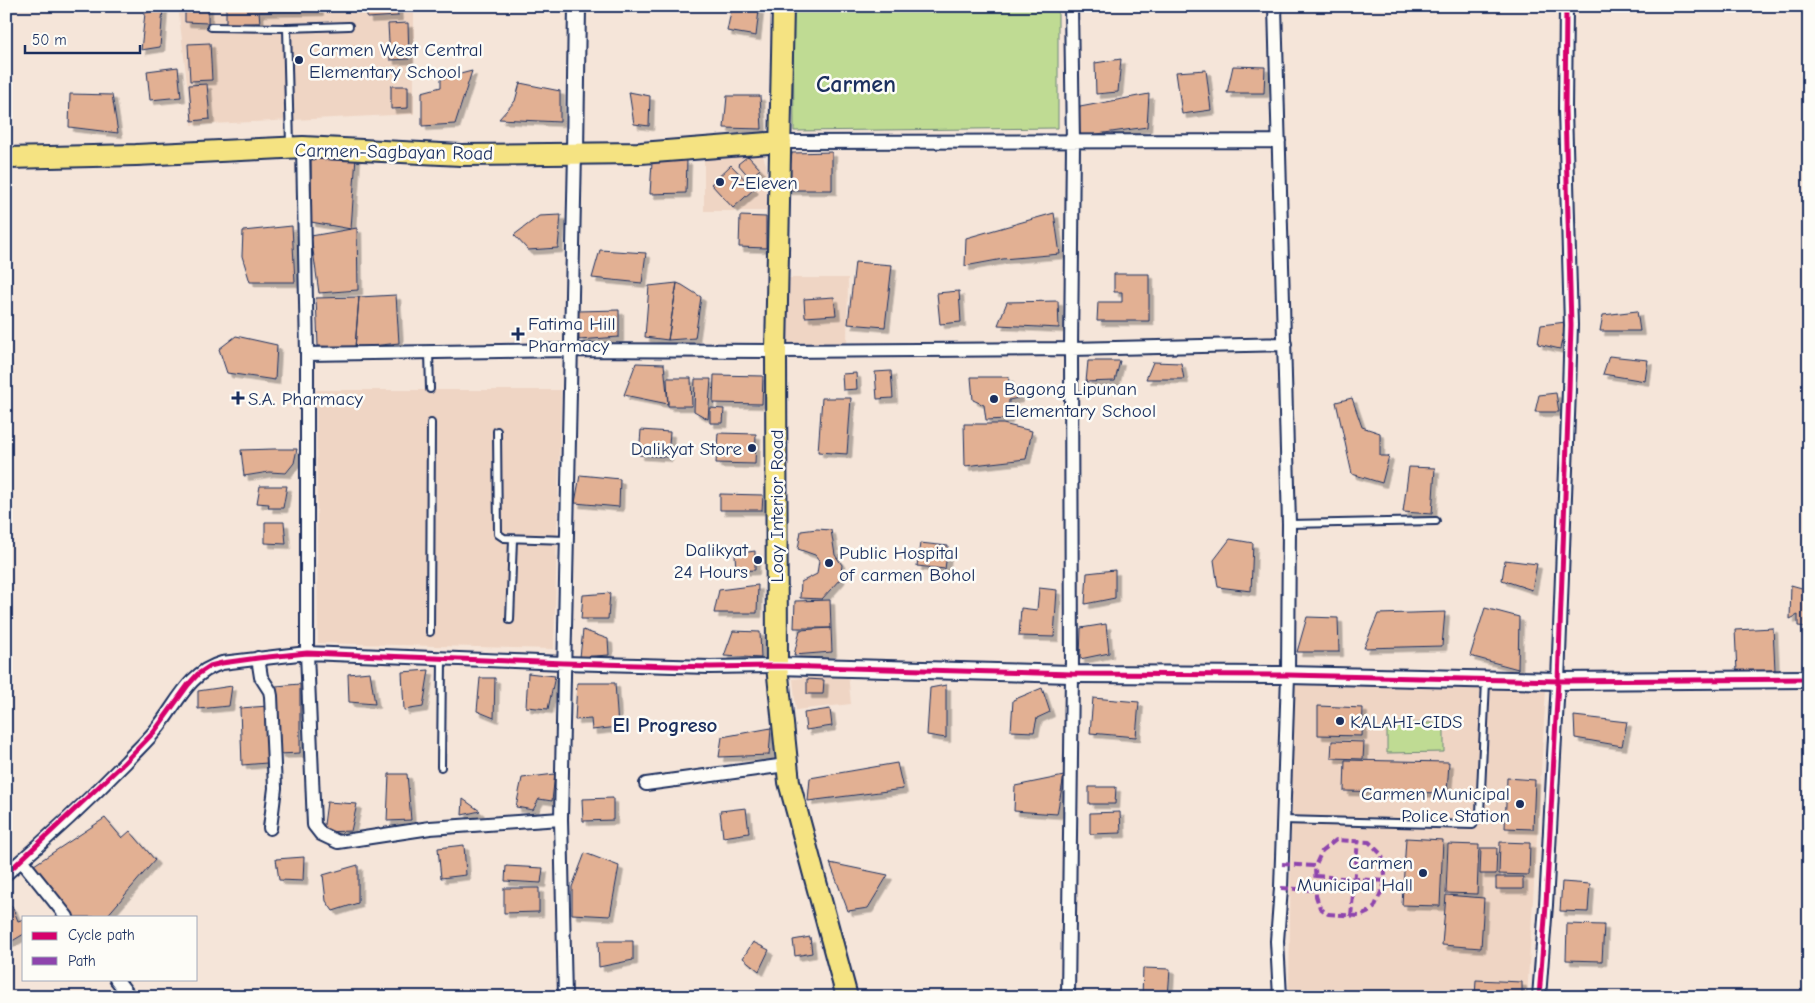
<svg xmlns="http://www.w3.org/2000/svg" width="1815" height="1003" font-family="'Comic Neue',sans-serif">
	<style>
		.built { fill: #efd5c4 }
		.green { fill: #bfdb93; stroke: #6d8578 }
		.building { fill: #e2b093; stroke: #1b2f5e; filter: url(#shadow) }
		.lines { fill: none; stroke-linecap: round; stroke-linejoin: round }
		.service-casing { stroke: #1b2f5e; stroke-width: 10 }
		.minor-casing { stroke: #1b2f5e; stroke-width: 16 }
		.tertiary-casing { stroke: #1b2f5e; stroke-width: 20 }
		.primary-casing { stroke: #1b2f5e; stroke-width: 24 }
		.service { stroke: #fdfcf7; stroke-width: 6 }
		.minor { stroke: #fdfcf7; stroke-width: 12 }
		.tertiary { stroke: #fdfcf7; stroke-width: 16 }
		.primary { stroke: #f5e382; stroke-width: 20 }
		.quiet { stroke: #8e44ad; stroke-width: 4; stroke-dasharray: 8 4; stroke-linecap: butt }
		.cycleway-casing { stroke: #fdfcf7; stroke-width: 8 }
		.cycleway { stroke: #d6006c; stroke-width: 5 }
		.poi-dot { fill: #1b2f5e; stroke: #fdfcf7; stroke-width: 2 }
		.labels { text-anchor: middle; stroke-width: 5; stroke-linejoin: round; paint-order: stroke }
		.poi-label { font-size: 19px; fill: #1b2f5e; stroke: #fdfcf7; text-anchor: start }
		.street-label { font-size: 19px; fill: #1b2f5e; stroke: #fdfcf7 }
		.quarter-label { font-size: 21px; font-weight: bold; fill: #1b2f5e; stroke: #fdfcf7 }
		.district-label { font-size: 24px; font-weight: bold; fill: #1b2f5e; stroke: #fdfcf7 }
	</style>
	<defs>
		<filter id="shadow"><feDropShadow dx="4.5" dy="4.5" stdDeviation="0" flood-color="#0004"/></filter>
	</defs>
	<rect width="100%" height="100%" fill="#f5e5d9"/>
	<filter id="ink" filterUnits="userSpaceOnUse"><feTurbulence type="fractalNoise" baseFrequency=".02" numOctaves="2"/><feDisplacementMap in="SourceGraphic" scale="10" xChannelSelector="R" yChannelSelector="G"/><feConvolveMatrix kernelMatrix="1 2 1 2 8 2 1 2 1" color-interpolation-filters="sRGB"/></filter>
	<g filter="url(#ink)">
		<path class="built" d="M178 6H414V114L192 125Z
			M704 151 760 152 763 156 766 164 767 211H704Z
			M786 278H848L847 346H786Z
			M316 390H561L554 649 318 643Z
			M848 673 851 704 796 710 793 679Z
			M1293 684 1546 690 1527 997H1289Z"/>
		<path class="green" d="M793 6H1058V128L794 131Z
			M1387 723H1444V752L1387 753Z"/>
		<path class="building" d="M185 6H208V23L185 22Z
			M226 6H318L319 11 259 12 260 23 226 24Z
			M367 6H397L398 16 367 18Z
			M732 7 759 10 756 36 727 31Z
			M163 8 160 47 141 50 145 13Z
			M408 23 409 59 390 60 388 24Z
			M210 43 212 80 190 81 188 44Z
			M1121 59 1118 92 1096 94 1095 63Z
			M1233 66 1265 67 1264 93H1227Z
			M178 67 181 97 150 100 147 71Z
			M1206 70 1211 110 1182 114 1176 72Z
			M472 71 455 124 422 126V92L441 87V79Z
			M520 83 560 91V122L499 119 515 101Z
			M207 84 210 119 192 121 189 85Z
			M391 86H408V108L391 109Z
			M629 92 650 96 649 126 634 124Z
			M70 94 112 95 118 133 69 127Z
			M1149 94 1147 127 1076 137 1080 107Z
			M727 96H760L762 129 724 128Z
			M832 152V190H787L792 153Z
			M356 156 351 229 311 222V160Z
			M748 156 760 169 750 178 738 164Z
			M687 160 686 193 650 194 652 162Z
			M731 165 754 189 733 208 711 184Z
			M1054 213 1060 254 1003 259 965 266 966 238Z
			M561 215 558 248 528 250 514 235 539 216Z
			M740 216 766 217V248L739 247Z
			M292 226 295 282H250L242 256 243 231Z
			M357 228 358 290 319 293 311 236Z
			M600 250 646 253 642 283 592 278Z
			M855 262 892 265 885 327 848 324Z
			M1114 274H1149V321H1097L1098 302H1122V292H1114Z
			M677 283 668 340 645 337 649 286Z
			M677 283 682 285 701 297 695 338 668 340Z
			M959 291 961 322 940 324 937 293Z
			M396 295 399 343 355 348 359 297Z
			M359 297 355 348 318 346 316 298Z
			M834 297 836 315 805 317 804 299Z
			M1058 301 1059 328 998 325 1007 302Z
			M619 310V337L579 340 578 311Z
			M1637 311 1640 331H1600L1603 315Z
			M1566 322 1560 349 1538 344 1541 325Z
			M236 336 277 345 275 380 227 373 219 349Z
			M1609 356 1648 360 1645 381 1603 374Z
			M1088 361H1120L1115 381 1086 382Z
			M1153 362 1181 363 1184 379H1146Z
			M636 363 664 364 668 404 624 395Z
			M891 371 893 398 877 399 875 372Z
			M856 373 857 389 843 390 842 374Z
			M714 375 763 376 762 404 713 403Z
			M971 377H1009L1008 388 1021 387 1018 398 1009 400 1008 419 986 420 984 405 973 400Z
			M667 378H691L692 406H668Z
			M695 379H711L708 419 694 411Z
			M1556 393 1559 412H1535L1539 395Z
			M822 398H851L847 454 818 452Z
			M1352 398 1362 427 1380 433V456H1389L1382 483 1352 474 1336 402Z
			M710 408 724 409 723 423H710Z
			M964 424H1003L1032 431 1026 459 965 466Z
			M641 430 670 432 668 457 639 455Z
			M718 433 756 434 755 464 716 463Z
			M274 449H297L294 463 286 473 269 472 244 476 241 450Z
			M1409 467 1435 468 1432 514 1403 512Z
			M580 475 620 479 619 507 575 503Z
			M260 486H287L283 508H268L269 504 257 503Z
			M720 494 763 495 762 510H720Z
			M265 522H284L286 544 265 543Z
			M817 529 831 530 835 555 842 565 840 579 822 599 800 598 801 582 817 574 819 560 815 555 798 549 801 531Z
			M1230 539 1253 543 1251 591 1218 587 1214 560Z
			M920 543 948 546 945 569 917 566Z
			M755 551V570L736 571 735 554Z
			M1505 560 1537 564 1532 590 1502 580Z
			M1115 570V598L1085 604 1087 573Z
			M758 585 757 613H714L719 590Z
			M1791 585 1809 590V627L1798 626V615L1790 619Z
			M1039 588 1057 590 1054 637 1019 636 1021 608 1037 610Z
			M610 593 608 619H581L583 595Z
			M830 600 831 628H794L795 601Z
			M1485 608 1519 617 1518 669 1470 656Z
			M1445 612 1442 646 1364 648 1378 614Z
			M1307 617 1338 618 1339 652H1297Z
			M1106 624 1109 653 1080 659 1081 628Z
			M831 628 832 652 794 655 800 630Z
			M1773 628 1775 670 1737 672 1735 630Z
			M583 630 608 639 609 655 580 657Z
			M733 631 760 632 761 658 724 656Z
			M429 670 423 707 404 710 402 672Z
			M370 672 375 704 349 702 348 674Z
			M528 673 555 676 548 709 526 707Z
			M480 678H495L494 718 477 711Z
			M807 679 824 680 823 694H807Z
			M577 683H615L618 727 592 730 591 719 575 720Z
			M300 684V753L279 754 276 686Z
			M946 685V738L927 735 930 688Z
			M232 686 229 706 198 709V691Z
			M1042 688 1050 712 1037 718 1034 732 1011 731 1013 700Z
			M1093 698 1139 702 1136 737 1090 733Z
			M269 706 267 763 242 765 240 708Z
			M1318 706 1363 708 1362 736 1318 735Z
			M830 709 832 726 806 730 804 713Z
			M1574 716 1627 722 1622 746 1575 738Z
			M771 728 769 755 719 757 722 737Z
			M1332 741 1364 742 1363 759 1331 758Z
			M1345 760 1449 762 1447 793 1344 791Z
			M897 763 903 789 808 801 810 778Z
			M389 774H407L411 820 387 821Z
			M555 774 552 801 539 799 533 810 516 807 522 778Z
			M1064 776 1057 814 1014 811 1015 786Z
			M1507 778 1535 780 1533 829 1505 828Z
			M1089 787H1116L1115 804H1089Z
			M613 798V820L583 821 582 799Z
			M463 799 480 811 462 815Z
			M327 802 357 804 351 831 323 832Z
			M746 808 749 833 723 837 720 811Z
			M1120 812 1121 833 1090 834V813Z
			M105 818 122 838 130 831 155 860 106 917H73L31 867Z
			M1406 838 1443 840 1440 906 1402 905Z
			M1500 842 1530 843 1529 875 1499 874Z
			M1448 844 1479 845 1477 894 1446 893Z
			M464 845 466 875 441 878 438 848Z
			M1481 848H1497L1496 874H1480Z
			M585 853 619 866 610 916 572 914V887Z
			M304 857 303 881 279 880 276 859Z
			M830 863 888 875 868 908 848 911Z
			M358 865V903L333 911 326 901 323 875Z
			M506 866 543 868 541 883 505 881Z
			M1496 877H1523V889H1496Z
			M1562 882 1590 884 1588 912 1560 911Z
			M504 888H539V912L504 913Z
			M1446 895 1484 898 1481 948 1442 945Z
			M12 906 18 921 24 919V934L9 943 6 940V909Z
			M1567 924 1604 925 1602 961 1566 960Z
			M810 937 812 953 795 956 793 940Z
			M598 941H633V960L599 967Z
			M753 942 769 950 759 971 743 958Z
			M1143 968 1170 969 1168 997H1142Z
			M1476 980 1522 982V997H1475Z"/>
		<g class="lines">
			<defs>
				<path id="service" d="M211 27 287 28
					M290 145 287 28 349 26
					M429 352 430 389
					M497 431 498 534 504 538 567 540
					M1289 524 1436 521
					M510 620 513 539
					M430 632 431 423
					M441 767 442 658
					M1283 820 1473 825 1480 813 1486 681"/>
				<path id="minor" d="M1275 6 1289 524 1288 675 1281 888 1277 941 1280 997
					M781 142 1279 141
					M303 147 307 354V653L314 825 321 834 338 842 430 828 561 819
					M307 354 571 350 776 351 1071 349 1285 344
					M258 658 261 677 270 691 271 696 275 788 270 828
					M646 784 786 765
					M22 861 67 917
					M6 874C47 839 88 801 126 762 135 752 146 742 155 731 177 705 187 673 222 663L307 653 564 663 710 667 777 666
					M116 979 130 997
					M565 997 561 819 575 152
					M1068 997 1072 674 1071 349 1073 143 1071 6
					M1539 997 1546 905 1558 681 1569 390 1571 325 1565 110 1566 6"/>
				<path id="tertiary" d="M575 152 577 6
					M777 666 1072 674 1288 675 1558 681 1809 679"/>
				<path id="primary" d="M783 6 776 351 777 666 789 782 847 997
					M6 158 136 155 303 147 461 155 641 153 781 142"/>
			</defs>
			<use href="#service" class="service-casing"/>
			<use href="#minor" class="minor-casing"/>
			<use href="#tertiary" class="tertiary-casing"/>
			<use href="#primary" class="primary-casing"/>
			<use href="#service" class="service"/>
			<use href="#minor" class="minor"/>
			<use href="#tertiary" class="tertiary"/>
			<use href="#primary" class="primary"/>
			<path class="quiet" d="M1282 864 1315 866 1322 851 1336 840 1369 842 1382 855 1386 881 1374 908 1367 913 1360 916 1328 914 1320 908 1316 896 1315 866
				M1315 876 1386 881
				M1281 888 1315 890
				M1351 916 1358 841"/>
			<defs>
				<path id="cycleway" d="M6 874 124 763 154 732 188 685 198 674 210 666 222 663 258 658 307 653 564 663 710 667 777 666 1072 674 1288 675 1558 681 1809 679
					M1539 997 1546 905 1558 681 1569 390 1571 325 1565 110 1566 6"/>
			</defs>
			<use href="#cycleway" class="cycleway-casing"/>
			<use href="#cycleway" class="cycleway"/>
		</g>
	</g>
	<g class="poi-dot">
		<circle cx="299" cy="60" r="5"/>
		<circle cx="720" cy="182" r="5"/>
		<path d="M515.5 326.5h5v5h5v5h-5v5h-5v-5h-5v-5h5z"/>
		<path d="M235.5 390.5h5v5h5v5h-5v5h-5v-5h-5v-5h5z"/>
		<circle cx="994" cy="399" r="5"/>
		<circle cx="752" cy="448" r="5"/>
		<circle cx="758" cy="560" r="5"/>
		<circle cx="829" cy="563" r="5"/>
		<circle cx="1340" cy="721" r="5"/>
		<circle cx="1520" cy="804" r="5"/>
		<circle cx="1423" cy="873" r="5"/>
	</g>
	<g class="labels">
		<g class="poi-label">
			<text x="309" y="56">Carmen West Central<tspan x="309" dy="22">Elementary School</tspan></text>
			<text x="730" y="189">7-Eleven</text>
			<text x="528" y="330">Fatima Hill<tspan x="528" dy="22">Pharmacy</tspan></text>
			<text x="1004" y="395">Bagong Lipunan<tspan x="1004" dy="22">Elementary School</tspan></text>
			<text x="248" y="405">S.A. Pharmacy</text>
			<text x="742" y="455" text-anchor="end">Dalikyat Store</text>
			<text x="748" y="556" text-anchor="end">Dalikyat<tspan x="748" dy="22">24 Hours</tspan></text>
			<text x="839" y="559">Public Hospital<tspan x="839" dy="22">of carmen Bohol</tspan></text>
			<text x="1350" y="728">KALAHI-CIDS</text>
			<text x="1510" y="800" text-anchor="end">Carmen Municipal<tspan x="1510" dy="22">Police Station</tspan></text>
			<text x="1413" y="869" text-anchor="end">Carmen<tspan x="1413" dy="22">Municipal Hall</tspan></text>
		</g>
		<g class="street-label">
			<text transform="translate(394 151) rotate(1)" y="7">Carmen-Sagbayan Road</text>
			<text transform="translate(776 506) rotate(-90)" y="7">Loay Interior Road</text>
		</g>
		<g class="quarter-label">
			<text x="665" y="732">El Progreso</text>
		</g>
		<g class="district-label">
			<text x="856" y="92">Carmen</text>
		</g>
	</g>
	<rect width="1815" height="1003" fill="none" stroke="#fdfcf7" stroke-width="25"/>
	<rect x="12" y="12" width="1790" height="978" fill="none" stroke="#1b2f5e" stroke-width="2" filter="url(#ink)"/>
	<rect x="22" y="916" width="175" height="65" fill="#fdfcf7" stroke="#a3aaba"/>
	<rect x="32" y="932" width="25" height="8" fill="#d6006c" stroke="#a3aaba"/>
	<text x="68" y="940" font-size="15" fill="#1b2f5e">Cycle path</text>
	<rect x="32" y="957" width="25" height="8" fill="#8e44ad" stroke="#a3aaba"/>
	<text x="68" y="966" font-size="15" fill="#1b2f5e">Path</text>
	<path d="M25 45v8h115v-8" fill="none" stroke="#1b2f5e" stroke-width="2.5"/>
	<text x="32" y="45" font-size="15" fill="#1b2f5e" stroke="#fdfcf7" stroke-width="4" paint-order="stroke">50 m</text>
</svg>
